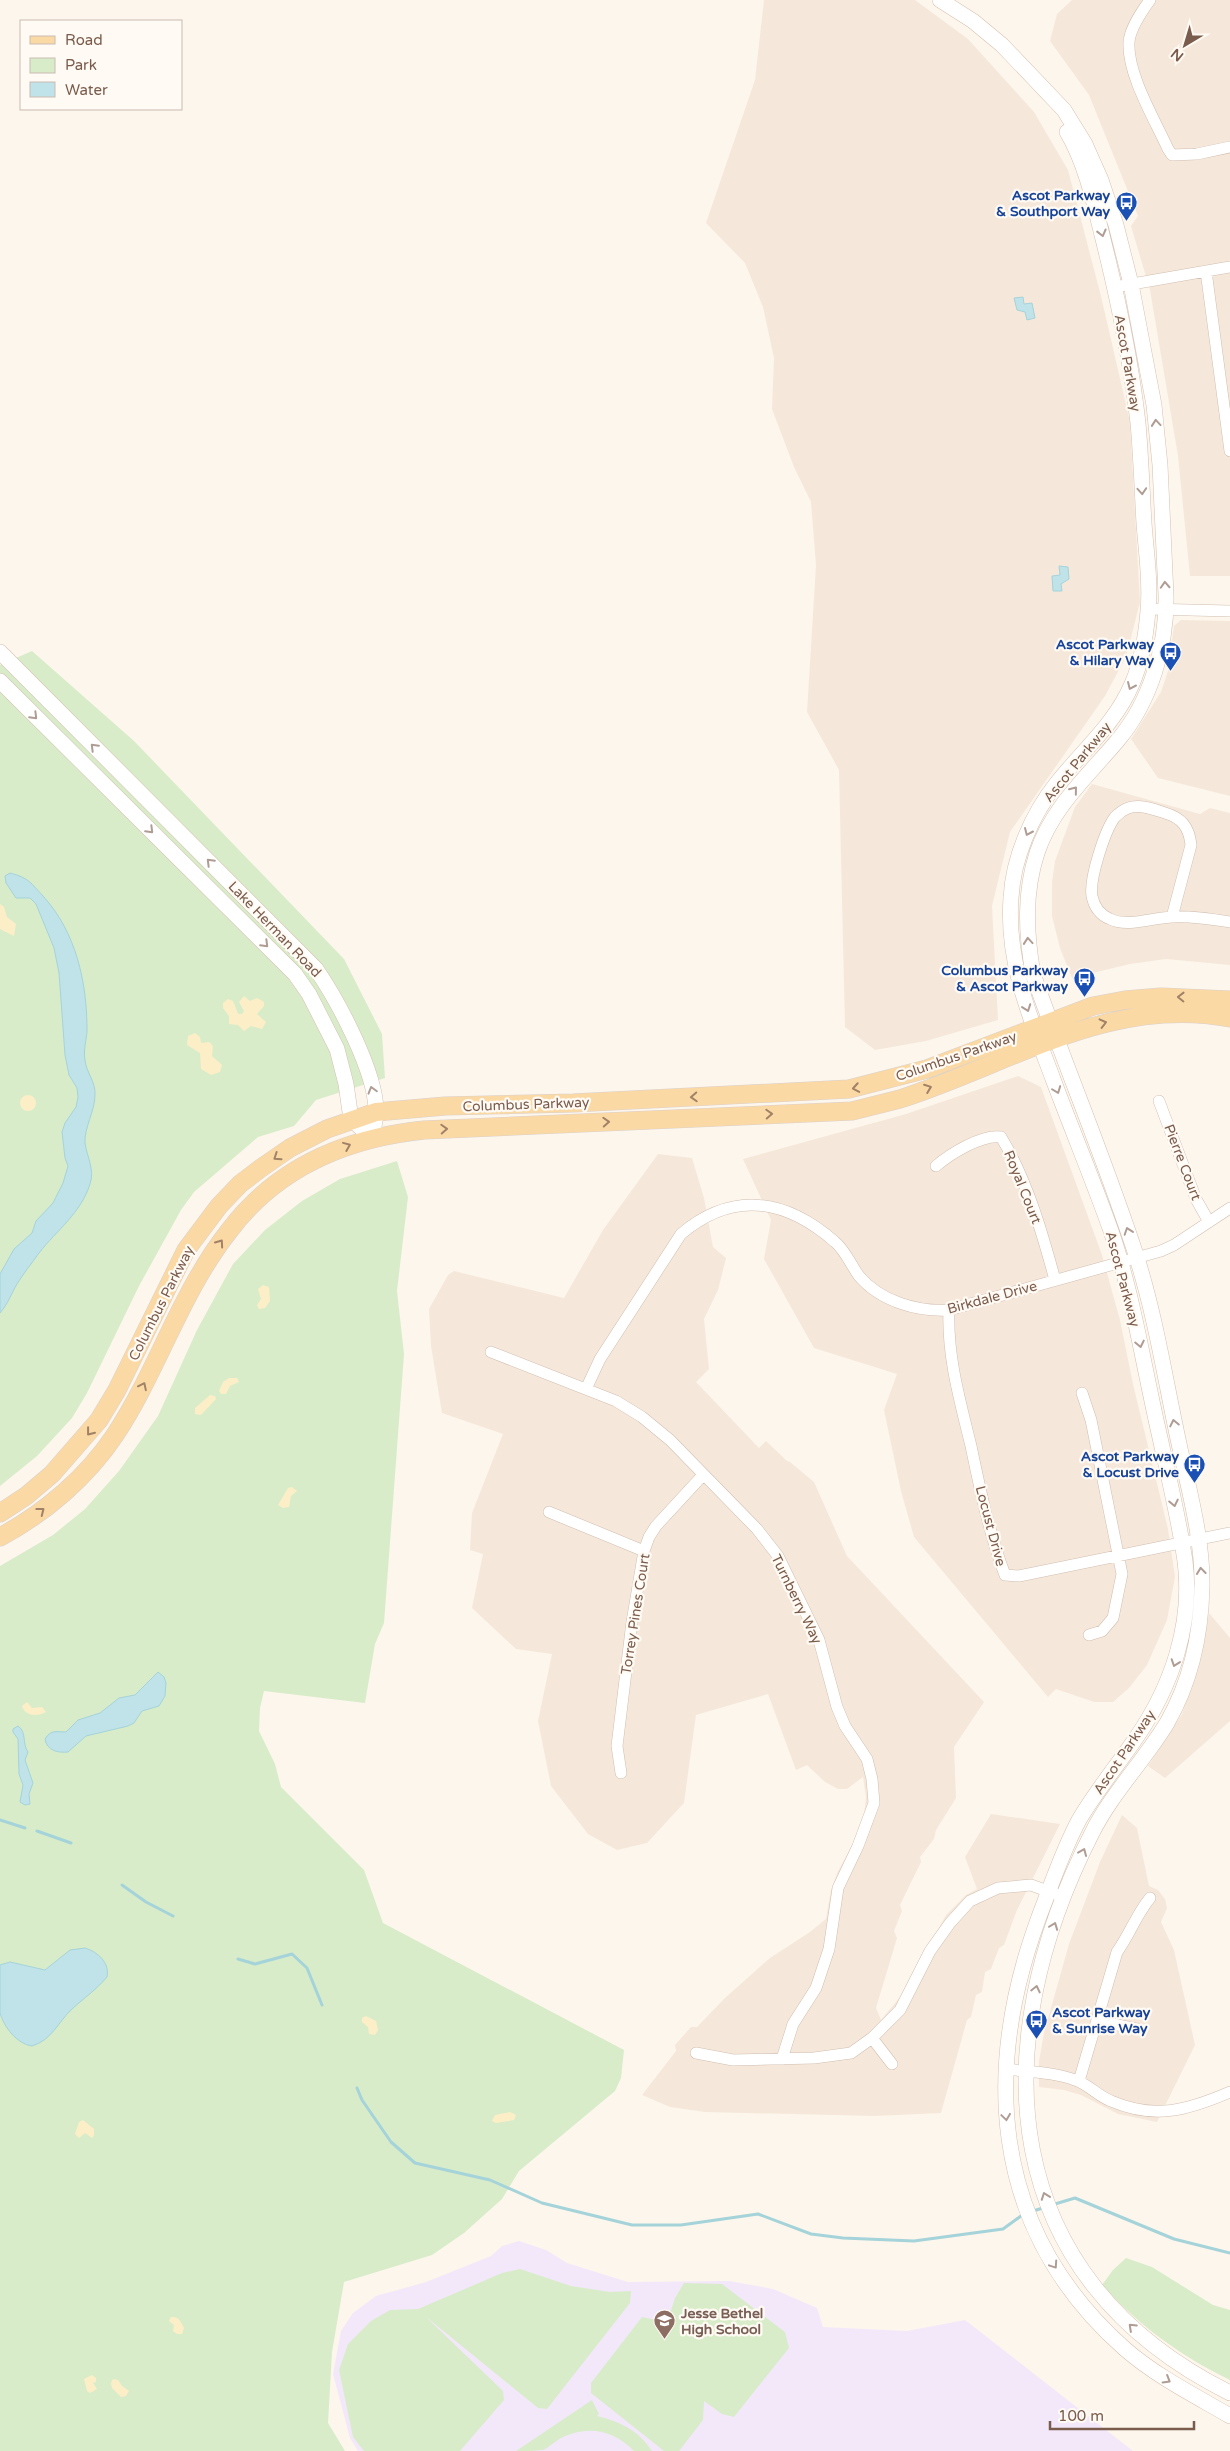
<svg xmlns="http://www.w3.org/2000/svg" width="1230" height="2451" font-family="'Varela Round',sans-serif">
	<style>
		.residential { fill: #f5e8da }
		.education { fill: #f3e8fa }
		.green { fill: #d8ecc9 }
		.sand { fill: #fcefc7 }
		.water { fill: #bfe3e8; stroke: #a5d3da }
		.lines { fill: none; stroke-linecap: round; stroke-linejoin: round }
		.stream { stroke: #a5d3da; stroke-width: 3 }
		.street-casing { stroke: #d1beb0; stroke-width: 12 }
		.secondary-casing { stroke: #d6c0b0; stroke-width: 16 }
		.primary-casing { stroke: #dad1cd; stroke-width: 19 }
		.street { stroke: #fff; stroke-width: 11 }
		.secondary { stroke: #fff; stroke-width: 15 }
		.primary { stroke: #fbd9a5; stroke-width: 18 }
		.oneway { stroke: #af9d94 }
		.oneway2 { stroke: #a18267 }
		.labels { text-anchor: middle; stroke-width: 4.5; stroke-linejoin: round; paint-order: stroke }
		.transit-label { font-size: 14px; font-weight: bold; fill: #164399; stroke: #fffaf3; text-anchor: end }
		.street-label { font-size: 14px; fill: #7a5c4d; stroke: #fffaf3 }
		.education-label { font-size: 14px; font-weight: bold; fill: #785e54; stroke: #fffaf3; text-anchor: start }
	</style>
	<rect width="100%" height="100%" fill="#fdf6ec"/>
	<path class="residential" d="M764 0H915L968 39 1034 112 1068 170 1101 296 1130 422 1140 602 1126 657 1105 696 1010 832 992 906 998 1020 926 1041 875 1050 845 1027 839 770 807 712 816 565 811 502 794 467 772 409 774 358 763 307 745 263 706 223 755 80Z
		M1072 0H1230V576H1190L1178 456 1150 290 1131 226 1138 216 1089 95 1050 41 1057 14Z
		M1181 620 1230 621V796L1158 778 1131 739 1161 692 1172 659 1171 646 1174 626Z
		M1092 784 1200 814 1210 808 1230 813V965L1166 959 1130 964 1072 978 1060 948 1052 916V882L1055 861 1075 807Z
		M1018 1076 1041 1087 1102 1255 1120 1320 1133 1384 1168 1529 1175 1577 1167 1620 1147 1665 1129 1688 1113 1702H1094L1056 1689 1048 1697 914 1537 901 1491 884 1410 897 1374 814 1348 764 1259 771 1220 743 1159 906 1114Z
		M658 1154 692 1158 704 1198 713 1247 726 1258 718 1290 704 1319 709 1369 696 1382 759 1448 766 1441 787 1461 790 1462 814 1482 847 1556 984 1702 954 1747 956 1798 936 1830 934 1839 920 1857 921 1862 900 1905 902 1911 894 1931 897 1938 876 2008 881 2020 900 1997 946 1915 966 1895 977 1889 965 1857 991 1814 1060 1824 1017 1910 1004 1945 999 1948 991 1969 985 1972 982 1992 976 1995 971 2017 967 2020 941 2113 875 2116 705 2112 670 2107 642 2095 676 2051 675 2045 691 2027H697L725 1998 770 1958 810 1932 826 1919 831 1890 838 1871 863 1826 866 1797 863 1777 847 1789H838L825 1782 807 1765 796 1770 768 1694 696 1715 684 1803 647 1843 617 1850 588 1834 551 1786 538 1721 552 1654 516 1649 472 1608 483 1554 470 1550 472 1513 503 1434 442 1413 431 1346 429 1309 448 1275 454 1271 564 1298 603 1230Z
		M1209 1613 1230 1638V1721L1165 1778 1148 1766 1182 1714 1201 1658Z
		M1122 1815 1137 1828 1149 1886 1158 1890 1165 1899 1167 1908 1161 1922 1174 1950 1195 2045 1157 2122 1118 2114 1081 2095 1064 2090 1039 2087V2061L1044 2033 1069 1944 1100 1862Z"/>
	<path class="education" d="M519 2241 546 2250 567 2263 628 2282 729 2281 773 2289 817 2308 823 2327 907 2331 965 2320 1133 2451H358L350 2438 333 2374 341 2331 353 2313 376 2296 426 2282 491 2256 502 2246Z"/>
	<path class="green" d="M32 651 134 741 344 959 382 1034 385 1078 316 1100 294 1126 258 1137 194 1192 181 1210 139 1286 87 1393 72 1418 37 1456 0 1486V665Z
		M397 1161 408 1197 397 1291 404 1354 384 1623 375 1644 365 1703 264 1691 260 1708 259 1731 275 1764 281 1787 364 1870 383 1923 624 2050 621 2078 615 2091 519 2171 502 2199 464 2233 432 2255 344 2282 332 2352 328 2423 345 2451H0V1566L53 1535 85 1509 119 1471 158 1416 197 1330 233 1264 265 1230 302 1201 340 1179Z
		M1126 2258 1152 2267 1213 2305 1230 2310V2380C1179 2355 1141 2327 1102 2285L1113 2270Z
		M520 2269 571 2286 610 2292 631 2291 630 2303 547 2409 538 2408 425 2316 503 2391 504 2400 460 2451H364L353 2437 339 2370 348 2344 371 2321 390 2310 418 2309 502 2273Z
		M684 2283 722 2284 785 2332 789 2348 734 2417 722 2414 704 2401 703 2420 679 2451H664L591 2393V2383L642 2317 667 2322 675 2298Z
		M592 2400 599 2414 597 2416C621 2422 638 2430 652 2451H634C614 2431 590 2425 563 2437 556 2440 550 2447 543 2450 536 2451 523 2451 516 2451Z"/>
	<path class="sand" d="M0 904 4 907 7 917 16 924 14 936 0 929Z
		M244 996 250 1001 257 998 264 1002V1006L257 1014 266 1022 262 1029 251 1026 244 1031 238 1025 229 1024V1016L223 1008V1003L228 999 233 1001 238 1014H242L244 1011 239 1002Z
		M195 1033 200 1037 201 1043 209 1042 213 1046 212 1056 222 1065 220 1072 211 1075 201 1069 200 1053 187 1045 188 1036Z
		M20 1103a8 8 0 1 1 16 0a8 8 0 1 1-16 0Z
		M263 1285 269 1287 270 1301 265 1308 259 1309 257 1305 261 1299 258 1289Z
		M229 1378H237L239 1382 230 1386 226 1394H221L219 1391 223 1382Z
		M210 1395 215 1396 216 1399 201 1415 195 1414V1408Z
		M292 1487 297 1491 291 1496 289 1507 283 1508 278 1505 288 1488Z
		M27 1702 32 1708 42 1707 46 1712C37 1717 25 1716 22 1706Z
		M366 2016 376 2021 378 2030 375 2035 369 2034 368 2027 362 2022V2018Z
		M510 2112 516 2115 514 2120 496 2123 492 2121 495 2115Z
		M83 2120 94 2129V2135L92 2138 85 2133 79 2138 75 2134 79 2122Z
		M171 2317C179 2316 181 2322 184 2328L182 2334H177L173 2331 174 2325 169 2321Z
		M92 2375 96 2378V2382L93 2383 97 2389 90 2393 87 2391 84 2379Z
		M113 2379 118 2380 122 2386 129 2391 126 2396 121 2397 112 2388 111 2383Z"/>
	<path class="water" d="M1023 297 1024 304 1032 303 1035 318 1027 320 1025 312 1017 310 1014 298Z
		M1059 566 1068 567 1069 579 1061 584 1062 591H1053L1052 576 1060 575Z
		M10 873C29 878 31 883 43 896 76 932 87 982 87 1030 87 1039 83 1049 85 1060 86 1072 96 1082 95 1095 95 1111 84 1128 85 1143 87 1157 95 1170 90 1184 81 1213 57 1230 39 1253 32 1263 23 1274 17 1284 11 1294 8 1304 0 1313V1274L14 1249 32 1233 36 1221 53 1203 63 1183 68 1166 65 1158 62 1132 65 1123 76 1107 78 1097 77 1088 69 1075 65 1055 59 973 54 948 36 904 30 898H16L6 883 5 876Z
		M158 1672 164 1677 166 1683 165 1696 159 1706 142 1711 134 1723 128 1726 86 1736 68 1752C58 1753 47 1751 45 1739 51 1729 57 1732 66 1732L78 1720 100 1713 119 1698 135 1695Z
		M18 1726C27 1732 22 1744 28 1752L25 1760 33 1783 29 1794 30 1804 25 1805 20 1802 23 1785 19 1774 18 1739 13 1732V1729Z
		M85 1948C98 1952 110 1963 107 1977 96 1990 84 1998 72 2009 58 2022 52 2040 32 2046 17 2044 4 2027 0 2013 0 1999 0 1979 0 1965L10 1962 45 1970 70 1950Z"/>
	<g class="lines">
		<path class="stream" d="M0 1820 25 1828
			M37 1831 71 1843
			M122 1885 146 1902 173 1916
			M238 1959 255 1964 292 1954 307 1968 322 2005
			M357 2088 362 2100 391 2142 415 2163 490 2180 542 2203 632 2225H681L758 2214 811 2234 843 2238 914 2241 1003 2229 1025 2213
			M1055 2204 1075 2198 1174 2239 1230 2253
			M1033 2211 1046 2207"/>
		<defs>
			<path id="street" d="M1150 0C1142 11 1130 28 1129 42 1127 74 1155 120 1168 149L1172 155 1197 154 1230 147
				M1206 271 1230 451
				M1115 287 1230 267
				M1149 609 1230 611
				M1172 917 1191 845C1189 827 1182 818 1165 813 1153 809 1140 804 1128 808 1123 810 1119 813 1115 817 1105 830 1089 879 1092 896 1094 906 1100 915 1110 919 1128 928 1154 917 1173 917 1193 916 1211 919 1230 922
				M1159 1101 1196 1199 1209 1222
				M936 1166C950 1154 982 1134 1001 1137 1027 1180 1042 1232 1055 1280
				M949 1310C947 1356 960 1401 971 1446 980 1489 989 1533 1005 1575L1019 1576 1230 1533
				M491 1352 616 1401 642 1417 670 1440 757 1529 778 1556 819 1640 837 1707 845 1726 867 1759 872 1779 874 1803 858 1846 838 1888 829 1949 816 1988 793 2024 782 2059
				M586 1389 600 1359 681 1234C733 1190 786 1199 835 1242 845 1250 851 1265 859 1276 880 1301 917 1312 949 1310L1161 1251 1174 1245 1230 1208
				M1082 1393 1091 1420 1122 1574 1113 1618 1102 1631 1089 1635
				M549 1512 644 1551
				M621 1773 617 1746 632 1622 644 1551 649 1537 656 1526 703 1475
				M1098 2021 1137 2029
				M872 2038 892 2064
				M696 2053 733 2060 814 2058 851 2053 872 2038 900 2010 930 1951 950 1923 970 1901 998 1888 1031 1885 1064 1897
				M1006 2069C1029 2072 1053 2072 1075 2080 1088 2084 1098 2096 1111 2101 1155 2120 1188 2110 1230 2092
				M1079 2081 1117 1952C1130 1934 1136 1915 1150 1898"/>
			<path id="secondary" d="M940 0 973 21 1002 45 1064 110 1085 144 1101 180 1116 225 1131 284 1154 405 1160 465 1166 595C1167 645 1151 701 1118 740 1088 776 1052 807 1037 853 1024 893 1026 933 1033 974 1066 1068 1105 1160 1136 1255 1155 1314 1165 1378 1178 1439 1188 1487 1203 1538 1202 1587 1201 1635 1191 1681 1167 1723 1144 1761 1112 1793 1092 1833 983 2047 996 2277 1230 2393
				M1067 132C1086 164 1094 203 1103 239 1118 299 1131 361 1138 423 1141 456 1142 490 1144 523 1146 552 1151 582 1148 611 1146 635 1142 661 1132 684 1115 724 1083 750 1057 783 1032 814 1013 858 1011 898 1006 962 1031 1020 1053 1079 1072 1130 1093 1180 1111 1231 1130 1286 1140 1345 1152 1401 1163 1454 1177 1507 1185 1561 1193 1624 1172 1686 1136 1738 1117 1766 1096 1791 1079 1820 1065 1846 1055 1874 1045 1901 981 2063 987 2227 1125 2349 1156 2376 1194 2395 1230 2416
				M0 652 316 969C338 1001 376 1072 376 1111 376 1120 373 1129 372 1138
				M0 681 295 974 309 994 337 1049 346 1084 351 1119 372 1138"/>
			<path id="primary" d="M0 1513 26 1496 52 1474 99 1420 117 1390 186 1250 219 1206 240 1184 261 1168 290 1148 327 1129 376 1112 445 1106 573 1103 849 1089 927 1069 1093 1006 1125 1000 1161 997 1230 1000
				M0 1537C45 1513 87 1477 115 1435 158 1370 180 1293 229 1231 277 1167 347 1138 424 1130L852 1111C868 1107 884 1103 900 1099 1010 1064 1109 995 1230 1018"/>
		</defs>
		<use href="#street" class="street-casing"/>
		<use href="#secondary" class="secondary-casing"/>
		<use href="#primary" class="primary-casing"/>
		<use href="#street" class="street"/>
		<use href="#secondary" class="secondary"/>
		<use href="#primary" class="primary"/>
	</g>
	<defs><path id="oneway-chevron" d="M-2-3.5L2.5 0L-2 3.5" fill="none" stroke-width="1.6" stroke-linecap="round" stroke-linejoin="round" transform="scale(1.25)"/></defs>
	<g class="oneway">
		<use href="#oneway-chevron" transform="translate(1102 233) rotate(76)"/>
		<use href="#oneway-chevron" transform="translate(1156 423) rotate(-95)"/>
		<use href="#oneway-chevron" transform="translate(1142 491) rotate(86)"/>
		<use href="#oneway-chevron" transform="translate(1165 585) rotate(-93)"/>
		<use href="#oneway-chevron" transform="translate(1131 686) rotate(114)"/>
		<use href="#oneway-chevron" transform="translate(34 716) rotate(45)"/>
		<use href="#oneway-chevron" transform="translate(94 747) rotate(-135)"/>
		<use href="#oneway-chevron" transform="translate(1074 790) rotate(-51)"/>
		<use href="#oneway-chevron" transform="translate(150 830) rotate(45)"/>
		<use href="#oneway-chevron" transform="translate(1028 832) rotate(114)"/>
		<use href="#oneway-chevron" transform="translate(210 862) rotate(-135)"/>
		<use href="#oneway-chevron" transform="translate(1028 941) rotate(-95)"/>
		<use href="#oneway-chevron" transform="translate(265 944) rotate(45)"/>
		<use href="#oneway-chevron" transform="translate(1027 1008) rotate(70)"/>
		<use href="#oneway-chevron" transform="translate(372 1090) rotate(-106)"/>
		<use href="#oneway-chevron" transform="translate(1057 1090) rotate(69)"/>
		<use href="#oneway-chevron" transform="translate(1128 1231) rotate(-109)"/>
		<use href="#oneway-chevron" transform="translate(1140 1344) rotate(78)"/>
		<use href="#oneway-chevron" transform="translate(1174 1423) rotate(-102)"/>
		<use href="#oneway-chevron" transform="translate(1174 1503) rotate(78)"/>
		<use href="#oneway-chevron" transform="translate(1201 1571) rotate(-96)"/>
		<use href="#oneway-chevron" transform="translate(1175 1663) rotate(109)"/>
		<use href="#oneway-chevron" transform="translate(1083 1852) rotate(-67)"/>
		<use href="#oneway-chevron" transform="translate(1054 1926) rotate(-69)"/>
		<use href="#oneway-chevron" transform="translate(1036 1989) rotate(-77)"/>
		<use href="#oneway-chevron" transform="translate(1006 2117) rotate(82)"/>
		<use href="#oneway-chevron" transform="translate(1045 2196) rotate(-110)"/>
		<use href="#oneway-chevron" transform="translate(1054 2265) rotate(56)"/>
		<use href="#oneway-chevron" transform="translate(1132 2327) rotate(-137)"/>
		<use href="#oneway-chevron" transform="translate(1167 2380) rotate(31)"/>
	</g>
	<g class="oneway2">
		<use href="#oneway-chevron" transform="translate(1181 997) rotate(-179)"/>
		<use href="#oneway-chevron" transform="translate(1103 1023) rotate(-14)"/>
		<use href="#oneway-chevron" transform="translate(856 1088) rotate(170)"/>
		<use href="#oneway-chevron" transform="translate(928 1088) rotate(-21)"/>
		<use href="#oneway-chevron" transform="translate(694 1097) rotate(177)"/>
		<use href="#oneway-chevron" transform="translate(769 1114) rotate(-3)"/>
		<use href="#oneway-chevron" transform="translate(606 1122) rotate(-3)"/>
		<use href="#oneway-chevron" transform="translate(444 1129) rotate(-3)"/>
		<use href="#oneway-chevron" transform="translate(347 1146) rotate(-22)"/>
		<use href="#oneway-chevron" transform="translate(277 1157) rotate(146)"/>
		<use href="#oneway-chevron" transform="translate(220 1243) rotate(-55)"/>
		<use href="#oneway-chevron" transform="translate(143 1386) rotate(-64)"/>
		<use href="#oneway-chevron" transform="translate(90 1432) rotate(128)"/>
		<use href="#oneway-chevron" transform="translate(41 1511) rotate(-38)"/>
	</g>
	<defs>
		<symbol id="bus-pin" viewBox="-11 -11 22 30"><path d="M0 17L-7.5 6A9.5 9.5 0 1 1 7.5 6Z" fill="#1a4fb4" stroke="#fffaf3"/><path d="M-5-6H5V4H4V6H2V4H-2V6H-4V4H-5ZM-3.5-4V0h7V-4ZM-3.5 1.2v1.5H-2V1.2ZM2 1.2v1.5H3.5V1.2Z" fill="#fff"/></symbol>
		<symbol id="school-pin" viewBox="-11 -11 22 30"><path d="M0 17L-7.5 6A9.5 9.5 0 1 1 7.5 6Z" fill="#8d6e63" stroke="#fffaf3"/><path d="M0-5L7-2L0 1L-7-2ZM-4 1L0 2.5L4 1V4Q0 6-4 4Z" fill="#fff"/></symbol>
	</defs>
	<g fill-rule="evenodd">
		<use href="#bus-pin" x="1114" y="190" width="25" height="34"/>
		<use href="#bus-pin" x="1158" y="640" width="25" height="34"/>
		<use href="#bus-pin" x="1072" y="966" width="25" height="34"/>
		<use href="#bus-pin" x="1182" y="1452" width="25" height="34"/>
		<use href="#bus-pin" x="1024" y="2008" width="25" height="34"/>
		<use href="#school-pin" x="652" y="2308" width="25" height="34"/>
	</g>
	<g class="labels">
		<g class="transit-label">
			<text x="1110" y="200">Ascot Parkway<tspan x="1110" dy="16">&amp; Southport Way</tspan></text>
			<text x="1154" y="649">Ascot Parkway<tspan x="1154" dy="16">&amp; Hilary Way</tspan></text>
			<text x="1068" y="975">Columbus Parkway<tspan x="1068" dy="16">&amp; Ascot Parkway</tspan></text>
			<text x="1179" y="1461">Ascot Parkway<tspan x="1179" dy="16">&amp; Locust Drive</tspan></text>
			<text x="1052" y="2017" text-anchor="start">Ascot Parkway<tspan x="1052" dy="16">&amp; Sunrise Way</tspan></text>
		</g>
		<g class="street-label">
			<text transform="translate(1128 363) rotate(80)" y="5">Ascot Parkway</text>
			<text transform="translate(1077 762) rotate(-51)" y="5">Ascot Parkway</text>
			<text transform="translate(275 929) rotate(46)" y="5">Lake Herman Road</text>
			<text transform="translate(956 1056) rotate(-19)" y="5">Columbus Parkway</text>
			<text transform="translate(526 1104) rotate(-2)" y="5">Columbus Parkway</text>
			<text transform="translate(1183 1162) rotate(69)" y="5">Pierre Court</text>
			<text transform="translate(1023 1187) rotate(68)" y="5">Royal Court</text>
			<text transform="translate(1123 1279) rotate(75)" y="5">Ascot Parkway</text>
			<text transform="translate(992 1297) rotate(-15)" y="5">Birkdale Drive</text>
			<text transform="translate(161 1303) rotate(-63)" y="5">Columbus Parkway</text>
			<text transform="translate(991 1526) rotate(75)" y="5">Locust Drive</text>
			<text transform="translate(797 1599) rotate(64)" y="5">Turnberry Way</text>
			<text transform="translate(635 1614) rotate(-81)" y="5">Torrey Pines Court</text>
			<text transform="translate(1124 1752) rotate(-56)" y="5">Ascot Parkway</text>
		</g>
		<g class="education-label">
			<text x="681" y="2318">Jesse Bethel<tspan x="681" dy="16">High School</tspan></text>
		</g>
	</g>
	<rect x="20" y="20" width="162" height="90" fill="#fffaf3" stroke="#cabbb1"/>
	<rect x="30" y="36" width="25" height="8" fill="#fbd9a5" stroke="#cabbb1"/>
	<text x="65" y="45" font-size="15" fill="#7a5c4d">Road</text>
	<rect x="30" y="58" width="25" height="15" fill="#d8ecc9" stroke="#cabbb1"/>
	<text x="65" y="70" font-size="15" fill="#7a5c4d">Park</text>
	<rect x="30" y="82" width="25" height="15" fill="#bfe3e8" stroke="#cabbb1"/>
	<text x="65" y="95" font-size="15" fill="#7a5c4d">Water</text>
	<g transform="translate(1185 45) rotate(218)" stroke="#fffaf3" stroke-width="4" paint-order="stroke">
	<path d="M0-4L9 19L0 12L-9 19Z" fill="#7a5c4d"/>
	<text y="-8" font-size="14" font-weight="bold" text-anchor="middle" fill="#7a5c4d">N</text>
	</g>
	<path d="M1050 2421v8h144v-8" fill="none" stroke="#7a5c4d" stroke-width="2.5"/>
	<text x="1058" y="2421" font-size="15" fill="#7a5c4d" stroke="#fffaf3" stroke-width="4" paint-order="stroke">100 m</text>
</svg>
